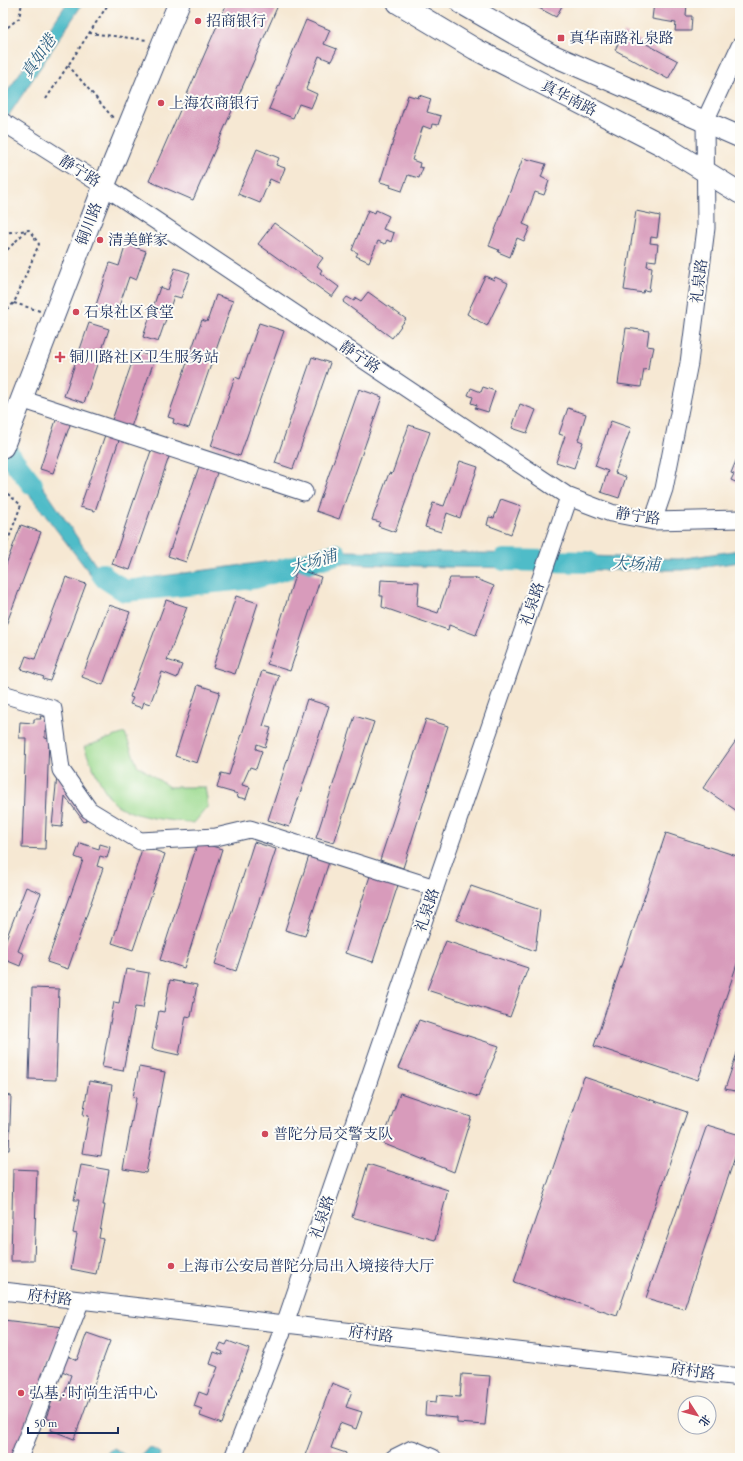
<svg xmlns="http://www.w3.org/2000/svg" width="743" height="1461" font-family="'EB Garamond','Noto Serif SC',serif">
	<style>
		.green { fill: #9bda8f; stroke: #5b8476 }
		.water { fill: #4fbcc8; stroke: #357693 }
		.lines { fill: none; stroke-linecap: round; stroke-linejoin: round }
		.river { stroke: #4fbcc8; stroke-width: 22 }
		.building { fill: #d89bbb }
		.minor-casing { stroke: #3c4b70; stroke-width: 19 }
		.major-casing { stroke: #3c4b70; stroke-width: 23 }
		.path { stroke: #3c4b70; stroke-width: 2; stroke-dasharray: 3 3; stroke-linecap: butt }
		.minor { stroke: #fff; stroke-width: 17 }
		.major { stroke: #fff; stroke-width: 21 }
		.poi-dot { fill: #d1495b; stroke: #fdfcf7; stroke-width: 1.5 }
		.labels { text-anchor: middle; stroke-width: 4; stroke-linejoin: round; paint-order: stroke }
		.poi-label { font-size: 15px; fill: #1b2f5e; stroke: #fdfcf7; text-anchor: start }
		.street-label { font-size: 15px; fill: #1b2f5e; stroke: #fdfcf7 }
		.water-label { font-size: 16px; font-style: italic; fill: #2d6083; stroke: #fdfcf7 }
	</style>
	<rect width="100%" height="100%" fill="#fdfcf7"/>
	<filter id="ink" filterUnits="userSpaceOnUse"><feTurbulence type="fractalNoise" baseFrequency=".025" numOctaves="2"/><feDisplacementMap in="SourceGraphic" scale="8" xChannelSelector="R" yChannelSelector="G"/><feConvolveMatrix kernelMatrix="1 2 1 2 8 2 1 2 1" color-interpolation-filters="sRGB"/></filter>
	<filter id="wash" filterUnits="userSpaceOnUse"><feTurbulence type="fractalNoise" baseFrequency=".012" numOctaves="4" result="noise"/><feDisplacementMap in="SourceGraphic" scale="16" xChannelSelector="R" yChannelSelector="G"/><feGaussianBlur stdDeviation="0.9" result="paint"/><feColorMatrix in="noise" values="0 0 0 0 0 0 0 0 0 0 0 0 0 0 0 0 0 1.4 0 .05"/><feComposite in="paint" operator="in"/></filter>
	<g filter="url(#wash)">
		<rect width="100%" height="100%" fill="#f6e8d3"/>
		<path class="green" d="M125 733 137 765 169 787H205L208 806 194 823C170 820 138 819 117 805 105 797 90 761 84 747Z"/>
		<path class="water" d="M67 3H83L3 124V98Z
			M16 452 36 476 101 573 127 581 344 551 537 554 532 568 445 567 309 562 255 578 125 591 95 580 25 489 13 460Z
			M740 550V562L683 570H555L561 555 679 559Z
			M149 1447 161 1453 158 1458H139Z
			M113 1448 130 1458H113L106 1454Z"/>
		<g class="lines">
			<path class="river" d="M3 447 32 484
				M504 560 588 562
				M102 574 105 578 125 591 255 578 336 554"/>
		</g>
		<g id="blocks">
			<path class="building" d="M227 3H279L193 200 149 181Z
				M534 3H561L563 4 556 17 533 5Z
				M654 3H687L686 16H692L691 31H675L676 23 652 19Z
				M306 20 330 30 324 44 337 49 331 61 319 56 306 89 317 94 311 108 299 104 293 118 269 109Z
				M624 32 678 61 668 79 615 50Z
				M408 95 418 98 419 95 431 99 427 112 441 116 438 125 432 124 431 129 423 126 412 160 420 163 419 167 423 168 419 178 408 175 402 191 390 187 391 185 380 182Z
				M257 149 279 158 276 165 285 168 279 183 270 179 260 203 238 194Z
				M523 158 546 164 541 177 549 181 544 195 535 192 523 224 530 227 524 241 517 238 510 257 498 252 499 250 489 246Z
				M368 210 375 213 376 210 389 216 383 229 394 233 391 242 387 240 385 244 378 241 369 262 356 256 358 253 352 250Z
				M636 211 660 216 657 238 651 237 650 243 658 244 656 261 648 260 647 266 652 267 649 291 644 290 643 293 624 290Z
				M274 223 323 258 317 266 322 270 320 273 339 287 332 297 258 244Z
				M126 244 146 251 136 280 129 277 115 318 94 311 110 263 119 266Z
				M175 268 190 273 181 298 174 296 158 342 143 337 160 287 168 290Z
				M485 276 494 280 495 277 508 283 487 326 467 314Z
				M368 292 406 319 392 338 343 302 347 297 354 301 356 298 361 301Z
				M216 295 233 301 189 428 173 423 174 419 168 417 202 320 207 322Z
				M89 323 109 329 84 403 64 396Z
				M259 323 284 331 240 456 211 446 235 377 240 379Z
				M626 328 649 331 647 346 654 347 652 356H650L648 370 644 369 641 387 618 384Z
				M136 351 155 358 130 430 111 423Z
				M312 357 330 363 293 469 275 463Z
				M483 387 495 391 488 412 475 408 477 405 471 403 473 397 468 395 471 388 481 392Z
				M359 389 382 397 339 519 316 511Z
				M520 404 536 410 527 433 512 428Z
				M568 408 586 414 578 440 583 442 574 468 556 462 565 436 559 434Z
				M57 417 71 422 53 473 40 469Z
				M611 421 631 428 615 473 626 477 619 498 601 492 608 471 595 466Z
				M409 425 430 432 395 532 378 526 380 522 372 520 389 473 392 474Z
				M105 435 119 440 95 511 80 507Z
				M152 448 170 454 130 570 112 564Z
				M740 451V484L731 480 734 474 731 473Z
				M201 461 219 467 186 562 168 556Z
				M460 461 478 467 460 518 447 513 441 532 425 527 433 503 444 506Z
				M501 499 521 506 511 534 487 525 489 517 494 518Z
				M21 525 41 532 3 633V572Z
				M297 569 321 577 290 671 267 664Z
				M66 577 86 584 50 681 43 679 44 677 21 669 26 656 35 659Z
				M450 578H474L494 586 476 635 449 625 448 630 382 607 383 596H380L381 580 419 582 417 606 438 613Z
				M236 596 258 603 235 674 213 667Z
				M166 600 187 607 167 660 182 665 177 678 162 672 150 704 144 702 142 708 130 704 133 698 130 697Z
				M109 605 130 612 103 685 82 677Z
				M262 671 279 676 263 726 271 728 265 747 257 744 256 749 262 751 256 769 250 767 242 785 250 787 246 799 237 797 238 794 217 788 221 773 229 775Z
				M198 685 220 692 197 763 175 756Z
				M307 699 329 706 289 827 268 820Z
				M40 716 50 717 49 731H45V738L49 739 45 849 22 848 26 738H19L20 722 34 723V719H41Z
				M355 716 374 722 334 843 316 838Z
				M426 719 448 726 403 868 380 860Z
				M740 735V813L703 788Z
				M57 776 92 815 84 822 65 796 62 827 52 826Z
				M666 833 740 857V955L698 1080 594 1046Z
				M198 842 222 849 184 968 160 960Z
				M254 842 276 849 236 971 215 964Z
				M80 843 99 849 100 844 110 847 107 858 100 856 97 866 103 868 68 969 47 962 83 860 75 857Z
				M143 846 165 854 133 950 112 943Z
				M309 856 329 862 305 936 285 930Z
				M371 873 399 882 373 962 345 953Z
				M471 886 540 910 535 951 457 920Z
				M26 887 41 893 18 951 24 954 20 966 3 959V947Z
				M446 941 528 968 510 1017 427 990Z
				M126 969 149 973 143 1008 135 1007 123 1071 102 1067 114 1002 119 1003Z
				M170 980 197 985 191 1017 186 1016 179 1055 152 1049 159 1011 164 1012Z
				M32 988 59 989 56 1080 29 1079Z
				M419 1020 499 1046 478 1097 398 1068Z
				M740 1044V1092L725 1089Z
				M139 1067 165 1072 146 1173 123 1169 136 1098 133 1097Z
				M584 1077 687 1112 617 1316 514 1282Z
				M89 1081 112 1085 101 1156 82 1153 89 1116 83 1115Z
				M400 1093 471 1117 454 1172 382 1143Z
				M3 1095 11 1096 9 1150H3Z
				M707 1125 740 1135V1142L684 1309 646 1298Z
				M368 1164 448 1190 435 1240 352 1217Z
				M81 1165 109 1170 103 1205H105L99 1238 103 1239 96 1274 71 1269 77 1234 73 1233 79 1200H74Z
				M13 1169 37 1170 34 1261H11Z
				M3 1320 64 1327 13 1458H3Z
				M87 1333 110 1341 74 1439 51 1430 54 1421 46 1418 53 1398 62 1401 71 1375 62 1371 68 1356 77 1360Z
				M228 1341 249 1349 222 1424 200 1416 202 1409 194 1406 199 1392 207 1395 218 1367 210 1364 214 1352 222 1355 223 1352 218 1350 221 1343 226 1345Z
				M462 1374 490 1376 485 1425 457 1423V1418L425 1415 426 1401 436 1402 437 1395 460 1397Z
				M332 1383 352 1391 346 1407 362 1412 356 1429 340 1423 331 1448 346 1453 345 1458H304Z"/>
		</g>
	</g>
	<g filter="url(#ink)">
		<use href="#blocks" fill-opacity="0" stroke="#3c4b70" stroke-width="1"/>
		<g class="lines">
			<defs>
				<path id="minor" d="M3 122 104 186 569 497 611 513 653 521 740 519
					M21 399 304 492
					M653 521 664 489 689 363 706 228 705 121 740 46
					M3 694 53 709 61 770 89 810 140 841 216 837 250 829 435 888
					M3 1291 740 1377
					M19 1458 81 1300
					M233 1458 285 1324 569 497
					M394 1458 412 1449 433 1458"/>
				<path id="major" d="M398 3 475 49 664 146 740 193
					M461 3 550 54 740 137
					M3 447 104 186 179 3"/>
			</defs>
			<use href="#minor" class="minor-casing"/>
			<use href="#major" class="major-casing"/>
			<path class="path" d="M3 31 19 18 22 3
				M89 33 147 40
				M68 65 114 119
				M46 99 109 3
				M3 164 4 163
				M3 233 29 230 39 244 14 303 3 312
				M3 254 26 231
				M14 303 40 311
				M3 490 21 505 3 554
				M3 1317 4 1304"/>
			<use href="#minor" class="minor"/>
			<use href="#major" class="major"/>
		</g>
	</g>
	<g class="poi-dot">
		<circle cx="198" cy="21" r="4"/>
		<rect x="557" y="34" width="8" height="8" rx="2"/>
		<circle cx="161" cy="103" r="4"/>
		<circle cx="100" cy="240" r="4"/>
		<circle cx="76" cy="312" r="4"/>
		<path d="M58 351h4v4h4v4h-4v4h-4v-4h-4v-4h4z"/>
		<circle cx="265" cy="1134" r="4"/>
		<circle cx="171" cy="1266" r="4"/>
		<circle cx="21" cy="1393" r="4"/>
	</g>
	<g class="labels">
		<g class="poi-label">
			<text x="206" y="26">招商银行</text>
			<text x="569" y="43">真华南路礼泉路</text>
			<text x="169" y="108">上海农商银行</text>
			<text x="108" y="245">清美鲜家</text>
			<text x="84" y="317">石泉社区食堂</text>
			<text x="69" y="362">铜川路社区卫生服务站</text>
			<text x="273" y="1139">普陀分局交警支队</text>
			<text x="179" y="1271">上海市公安局普陀分局出入境接待大厅</text>
			<text x="29" y="1398">弘基 · 时尚生活中心</text>
		</g>
		<g class="street-label">
			<text transform="translate(569 98) rotate(27)" y="5">真华南路</text>
			<text transform="translate(80 171) rotate(32)" y="5">静宁路</text>
			<text transform="translate(89 224) rotate(-69)" y="5">铜川路</text>
			<text transform="translate(699 281) rotate(-83)" y="5">礼泉路</text>
			<text transform="translate(360 357) rotate(34)" y="5">静宁路</text>
			<text transform="translate(638 516) rotate(8)" y="5">静宁路</text>
			<text transform="translate(532 604) rotate(-71)" y="5">礼泉路</text>
			<text transform="translate(427 910) rotate(-71)" y="5">礼泉路</text>
			<text transform="translate(322 1217) rotate(-71)" y="5">礼泉路</text>
			<text transform="translate(50 1297) rotate(7)" y="5">府村路</text>
			<text transform="translate(371 1334) rotate(7)" y="5">府村路</text>
			<text transform="translate(693 1371) rotate(7)" y="5">府村路</text>
		</g>
		<g class="water-label">
			<text transform="translate(38 56) rotate(-56)" y="6">真如港</text>
			<text transform="translate(313 561) rotate(-17)" y="6">大场浦</text>
			<text transform="translate(636 563) rotate(2)" y="6">大场浦</text>
		</g>
	</g>
	<rect width="743" height="1461" fill="none" stroke="#fdfcf7" stroke-width="16"/>
	<g transform="translate(697 1415) rotate(126)"><circle r="19" fill="#fdfcf7" stroke="#a3aaba"/>
	<path d="M0-3L7 15L0 10L-7 15Z" fill="#d1495b"/>
	<text y="-6" font-size="11" font-weight="bold" text-anchor="middle" fill="#1b2f5e">北</text>
	</g>
	<path d="M28 1427v6h90v-6" fill="none" stroke="#1b2f5e" stroke-width="2"/>
	<text x="34" y="1427" font-size="12" fill="#1b2f5e" stroke="#fdfcf7" stroke-width="3" paint-order="stroke">50 m</text>
</svg>
